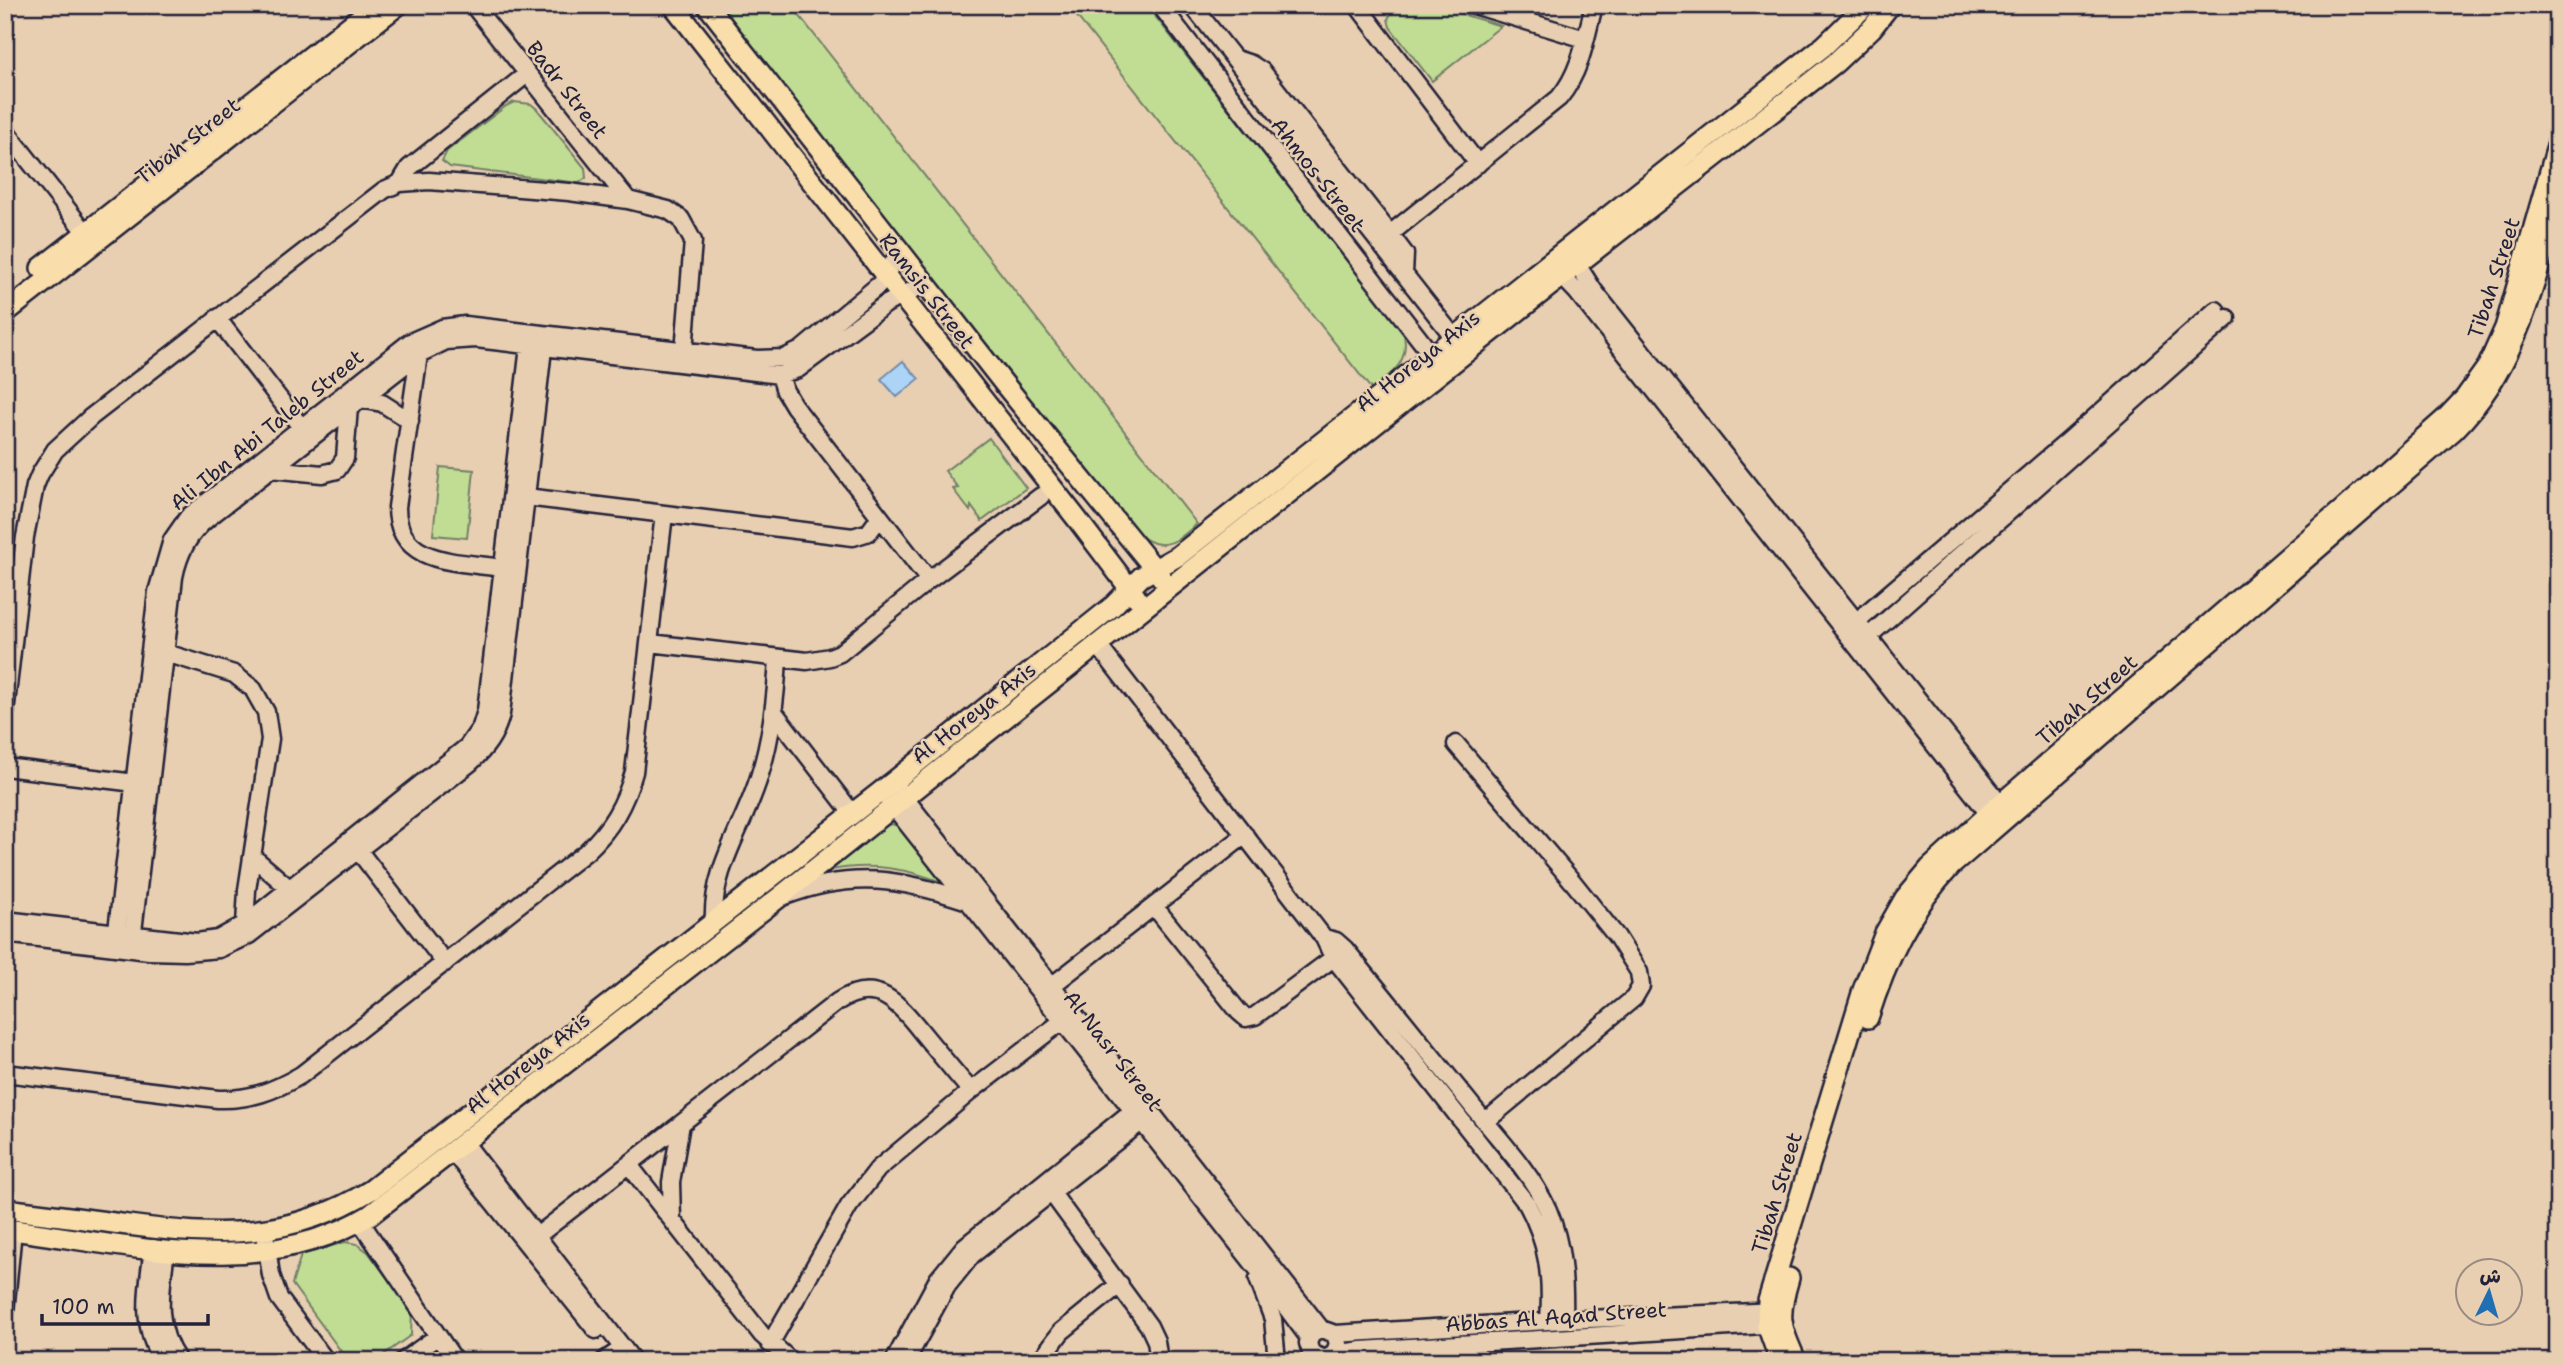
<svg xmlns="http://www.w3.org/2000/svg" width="2563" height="1366" font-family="'Shantell Sans','Playpen Sans Arabic',sans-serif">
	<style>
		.green { fill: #c1dc93; stroke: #727f67; stroke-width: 2 }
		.water { fill: #acd4f6; stroke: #758dab; stroke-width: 2 }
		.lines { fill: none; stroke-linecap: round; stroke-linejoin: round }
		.minor-casing { stroke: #22223b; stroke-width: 21 }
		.major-casing { stroke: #22223b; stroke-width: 24 }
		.minor { stroke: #e9cfb1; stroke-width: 16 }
		.major { stroke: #f9deab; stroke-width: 19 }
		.labels { text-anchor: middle; stroke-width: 5; stroke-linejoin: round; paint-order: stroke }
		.street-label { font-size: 21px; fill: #22223b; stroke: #e9cfb1 }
	</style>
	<rect width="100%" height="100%" fill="#e9cfb1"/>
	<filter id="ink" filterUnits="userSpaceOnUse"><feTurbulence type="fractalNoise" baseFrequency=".0143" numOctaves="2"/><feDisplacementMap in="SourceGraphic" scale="14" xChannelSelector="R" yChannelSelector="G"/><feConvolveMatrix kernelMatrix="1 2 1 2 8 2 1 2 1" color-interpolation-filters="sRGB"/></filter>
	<g filter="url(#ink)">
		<path class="green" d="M721 5H791L1197 524C1187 532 1177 543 1164 544 1138 547 1110 503 1094 485Z
			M1068 5H1146L1403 330C1411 361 1394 372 1372 390Z
			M1395 5H1432L1501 26 1432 81 1390 27 1388 19Z
			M514 102 531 104 537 109 585 168 586 178 579 183 450 167 442 161 447 151 506 106Z
			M989 438 1026 488 982 521 971 506 970 511 953 489 958 488 945 471Z
			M440 467 474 470 467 538 433 535Z
			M891 824 906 828 949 885C908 868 870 862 827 871L877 828Z
			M345 1242 357 1244 368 1252 412 1311 411 1335 375 1361H348L292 1284 301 1255Z"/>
		<path class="water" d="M903 361 919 379 897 397 881 379Z"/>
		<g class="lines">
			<defs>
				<path id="minor" d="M473 5 628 200
					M1160 5 1438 363
					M1192 5 1460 345
					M1357 5 1478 164
					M1474 5 1585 39
					M1236 59 1251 64 1262 71 1390 234 1405 254 1404 274
					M5 130 86 233
					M400 183 409 168 527 74
					M1390 234 1559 98C1581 72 1586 37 1594 5
					M1571 255 1594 291 2008 813
					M1555 269 1577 292 1997 824
					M217 318 301 427
					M419 354 397 507C397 566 458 561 502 568
					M780 375 785 391 794 406 929 580
					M360 399 382 403 410 421
					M271 469 322 474 337 470 345 458 349 407
					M526 497 853 537 869 532 880 517
					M1850 627 2068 441 2216 310
					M650 643 807 661 830 657 840 653 929 580 1041 496
					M1861 643 2227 318
					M1097 644 1324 938 1333 957 1527 1204C1548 1242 1552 1278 1549 1321
					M166 653 234 674 253 689 266 712 270 739 247 890 245 924
					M774 712 852 813
					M5 713 25 537 35 486 40 474 55 450 91 417 384 190 400 183 429 181 569 192 628 200 668 210 681 219 693 241 684 351
					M1456 744 1573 882 1617 937 1639 972 1641 986 1634 998 1485 1122
					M5 767 135 783
					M897 788 1321 1329
					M887 798 1260 1272 1309 1338
					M358 850 445 963
					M253 857 289 888
					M785 896C853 870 902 879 968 901
					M1154 906 1239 1012 1246 1018 1255 1016 1340 953
					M5 920 197 942 218 939 245 924 467 747 481 727 486 711 530 338
					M714 921C711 869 746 823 760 774 772 736 776 697 778 658
					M5 934 149 951 185 952 219 949 249 935 470 763C485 749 496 735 501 714L544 340
					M1324 938 1336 941 1345 949C1388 1001 1430 1054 1473 1107 1499 1139 1531 1172 1548 1210 1563 1245 1565 1283 1564 1320
					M115 947 157 592 172 540 188 517 410 342 442 328 465 325 757 359 784 358 801 350 880 284 901 250
					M131 949 174 577C179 552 189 534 208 518L419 354 446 341 476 339 780 375 798 369 886 304 926 283
					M1045 991 1245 835
					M5 1073 218 1099C250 1100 274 1091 301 1075L586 852C611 829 625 804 634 772L664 514
					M464 1142 633 1361
					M453 1152 596 1330
					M629 1165 762 1335 791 1361
					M1051 1192 1149 1326 1156 1341 1159 1361
					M672 1220 671 1182 681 1124
					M360 1221 455 1361
					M537 1236 837 1002C881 973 903 1010 929 1041 943 1058 957 1075 971 1091
					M266 1240 271 1275 279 1298 326 1361
					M153 1248C148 1288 139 1326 163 1361
					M166 1250C161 1290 153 1325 178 1361
					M1258 1279 1273 1319 1277 1361
					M5 1312 13 1230
					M1335 1334 1564 1320 1778 1311
					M770 1344 849 1206 878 1169 971 1091 1069 1016
					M1334 1354 1338 1344 1335 1334 1321 1329 1312 1333 1308 1343 1311 1353 1325 1359 1334 1354 1362 1350 1779 1324
					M403 1361 438 1336
					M604 1361 623 1348
					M894 1361 938 1279 964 1247 1141 1104
					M906 1361 947 1286 972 1255 1150 1115
					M1040 1361 1061 1332 1120 1284"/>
				<path id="major" d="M673 5 1077 519 1136 597
					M707 5 1005 385 1162 578
					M41 268 376 5
					M5 313 398 5
					M1868 1018C1886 961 1910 909 1952 865L2454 430C2517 367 2535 282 2558 199
					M5 1209C46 1214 87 1219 128 1225 219 1237 290 1240 371 1190L893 782 1113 606 1141 577 1178 556 1824 46 1866 5
					M5 1229C125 1244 260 1282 370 1215L777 899 1576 265 1835 63 1872 28 1890 5
					M1789 1278C1777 1318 1780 1324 1796 1361
					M1780 1361 1767 1325 1768 1301 1863 990 1885 933 1905 898 1930 868 1989 814 2342 510 2446 418 2465 398 2488 366 2505 328 2558 143"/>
			</defs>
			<use href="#minor" class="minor-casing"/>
			<use href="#major" class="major-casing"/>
			<use href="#minor" class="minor"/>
			<use href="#major" class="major"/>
		</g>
	</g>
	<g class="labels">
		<g class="street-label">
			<text transform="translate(567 90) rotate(52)" y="7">Badr Street</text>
			<text transform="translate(188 141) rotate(-38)" y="7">Tibah Street</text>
			<text transform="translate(1318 175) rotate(52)" y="7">Ahmos Street</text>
			<text transform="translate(2494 278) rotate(-72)" y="7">Tibah Street</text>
			<text transform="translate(927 291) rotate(52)" y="7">Ramsis Street</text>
			<text transform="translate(1418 361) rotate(-38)" y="7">Al Horeya Axis</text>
			<text transform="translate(267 430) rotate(-39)" y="7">Ali Ibn Abi Taleb Street</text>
			<text transform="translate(2087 700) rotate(-41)" y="7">Tibah Street</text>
			<text transform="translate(974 713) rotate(-38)" y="7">Al Horeya Axis</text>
			<text transform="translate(1113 1051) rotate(52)" y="7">Al Nasr Street</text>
			<text transform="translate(528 1063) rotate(-38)" y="7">Al Horeya Axis</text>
			<text transform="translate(1777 1193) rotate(-73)" y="7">Tibah Street</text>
			<text transform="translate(1556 1317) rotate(-4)" y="7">Abbas Al Aqad Street</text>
		</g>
	</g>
	<rect width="2563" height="1366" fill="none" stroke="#e9cfb1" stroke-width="28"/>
	<rect x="14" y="14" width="2535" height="1338" fill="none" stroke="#22223b" stroke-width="2.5" filter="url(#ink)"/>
	<g transform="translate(2489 1292) rotate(5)"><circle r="33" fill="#e9cfb1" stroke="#998a82" stroke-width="2"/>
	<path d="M0-5L12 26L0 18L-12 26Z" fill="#1f6fb2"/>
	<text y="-10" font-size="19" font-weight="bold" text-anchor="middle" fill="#22223b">ش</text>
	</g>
	<path d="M42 1314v10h166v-10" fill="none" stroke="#22223b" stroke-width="3.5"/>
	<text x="52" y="1314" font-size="21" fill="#22223b" stroke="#e9cfb1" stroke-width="5" paint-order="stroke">100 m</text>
</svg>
